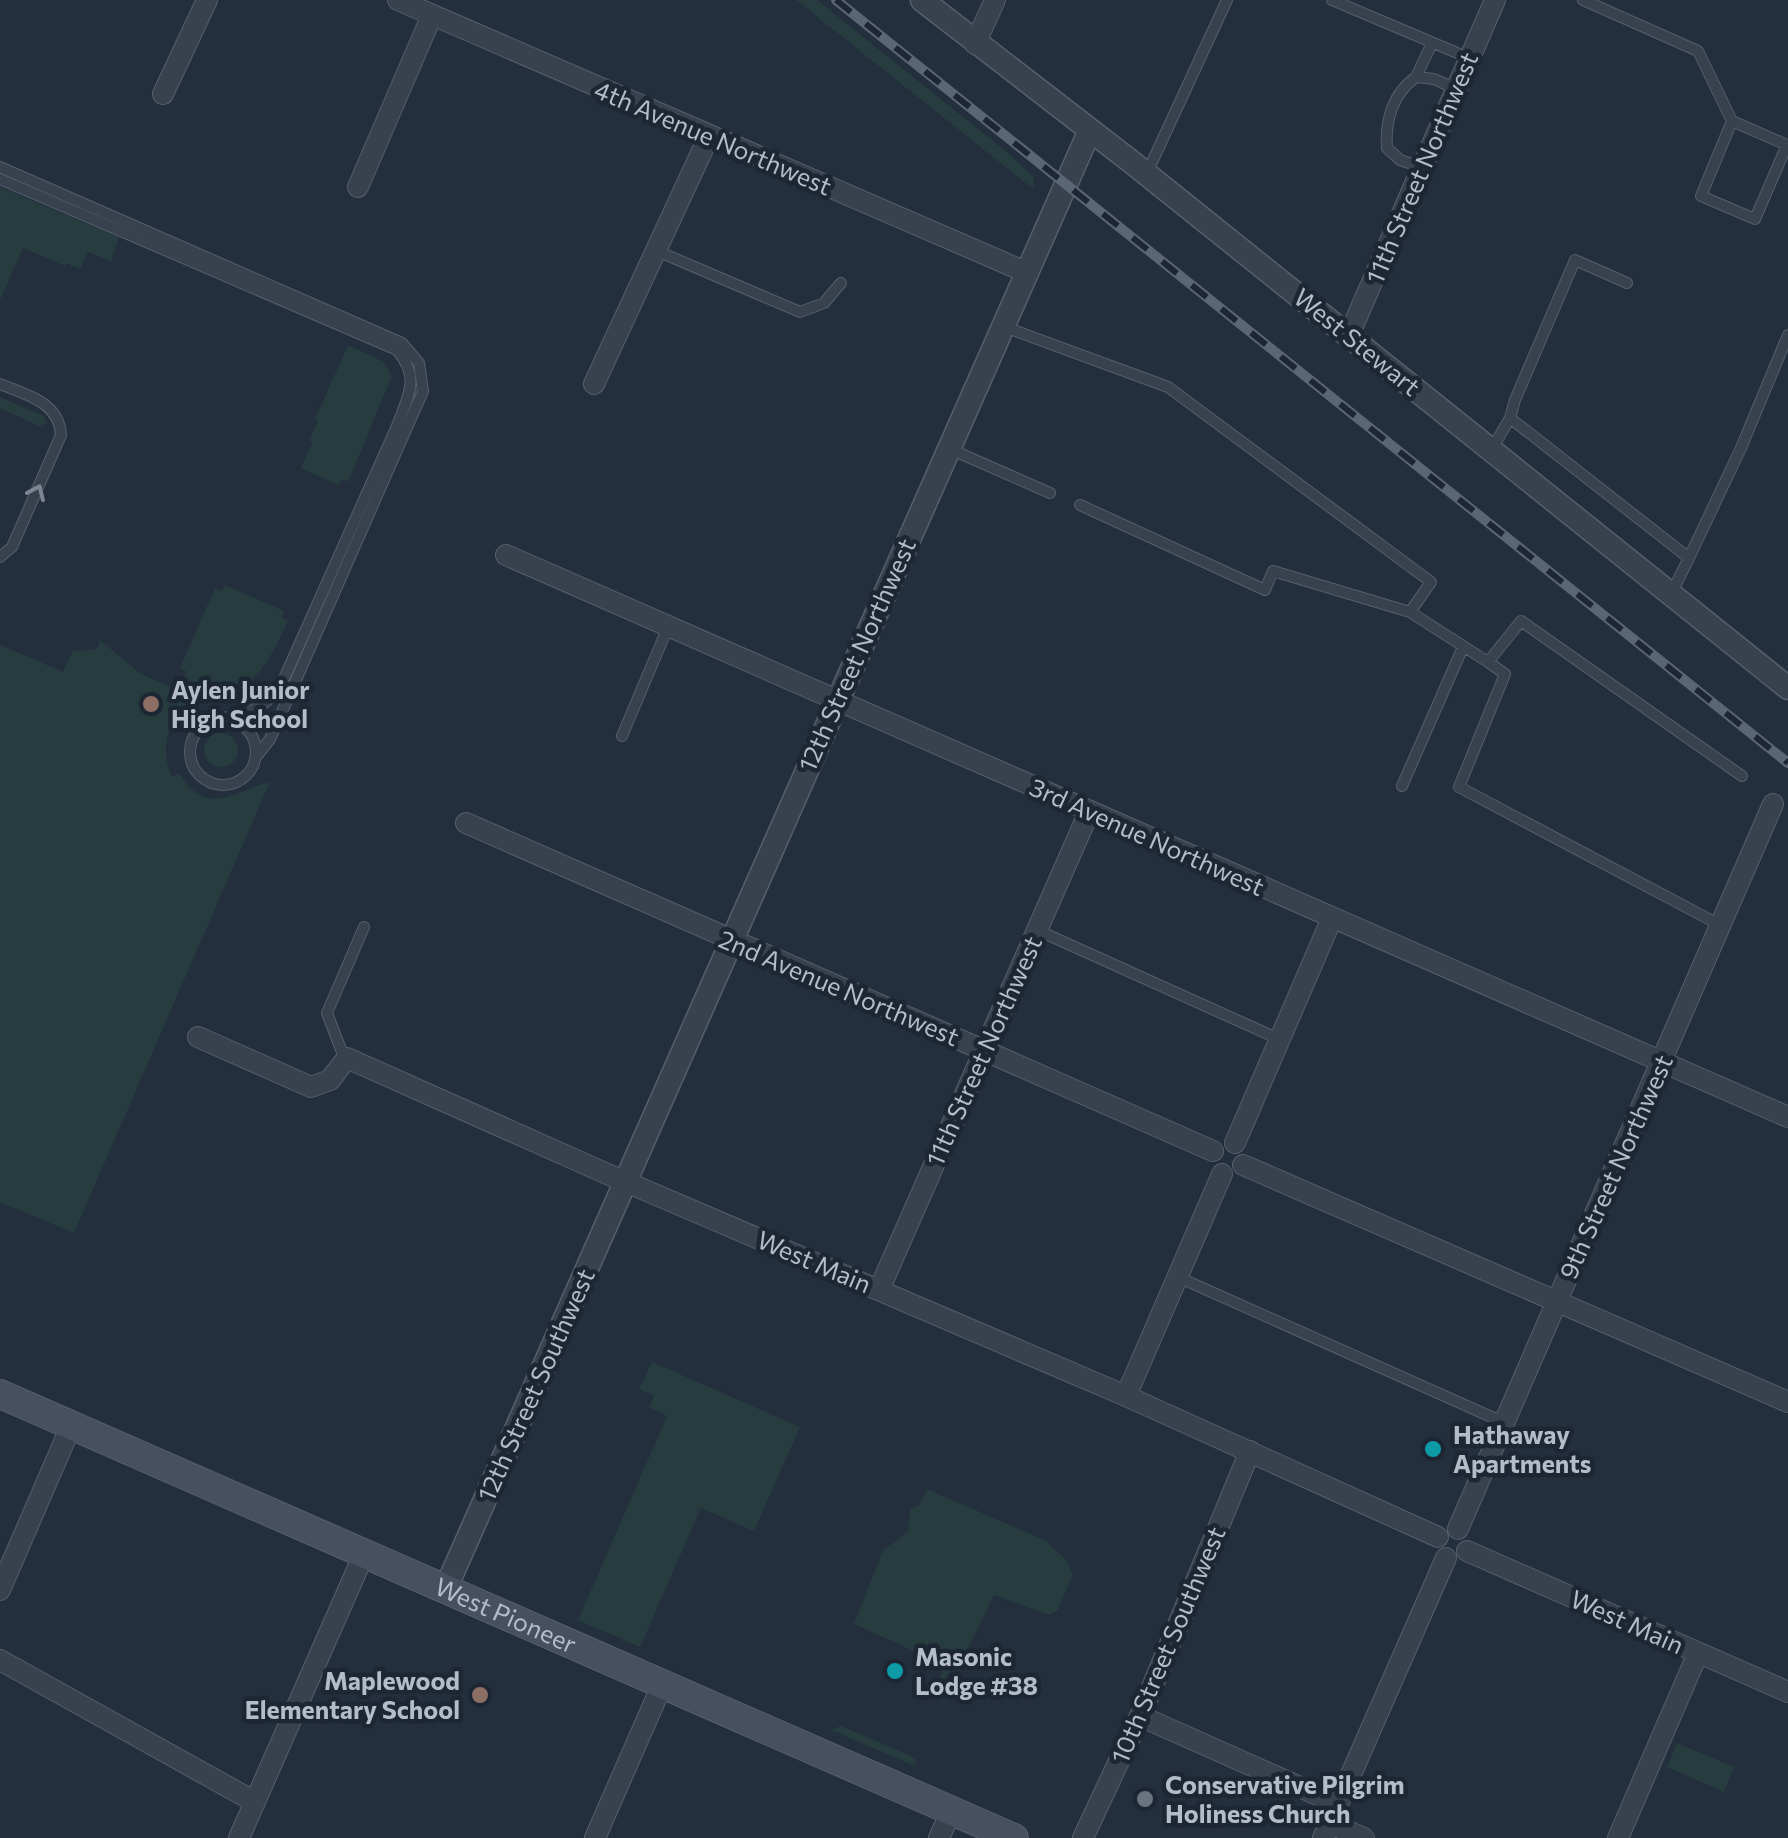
<svg xmlns="http://www.w3.org/2000/svg" width="1788" height="1838" font-family="Commissioner,sans-serif">
	<style>
		.green { fill: #263c3f }
		.lines { fill: none; stroke-linecap: round; stroke-linejoin: round }
		.service-casing { stroke: #565f6c; stroke-width: 12 }
		.minor-casing { stroke: #565f6c; stroke-width: 22 }
		.tertiary-casing { stroke: #565f6c; stroke-width: 25 }
		.secondary-casing { stroke: #565f6c; stroke-width: 30 }
		.service { stroke: #38414e; stroke-width: 10 }
		.minor { stroke: #38414e; stroke-width: 20 }
		.tertiary { stroke: #38414e; stroke-width: 22 }
		.secondary { stroke: #465061; stroke-width: 28 }
		.rail-casing { stroke: #5a6575; stroke-width: 10 }
		.rail { stroke: #1d2633; stroke-width: 6; stroke-dasharray: 19; stroke-linecap: butt }
		.oneway { stroke: #7c8592 }
		.education-dot { fill: #8d6e63; stroke: #1d2633; stroke-width: 4 }
		.culture-dot { fill: #0f9aa8; stroke: #1d2633; stroke-width: 4 }
		.worship-dot { fill: #6b7280; stroke: #1d2633; stroke-width: 4 }
		.labels { text-anchor: middle; stroke-width: 9; stroke-linejoin: round; paint-order: stroke }
		.street-label { font-size: 25px; fill: #b4bcc9; stroke: #1d2633 }
		.poi-label { font-size: 25px; font-weight: bold; fill: #b4bcc9; stroke: #1d2633; text-anchor: start }
	</style>
	<rect width="100%" height="100%" fill="#242f3e"/>
	<path class="green" d="M796 0H817L1008 153 1034 178 1033 189Z
		M0 187 119 237 111 261 88 252 80 269 67 263 65 266 23 248 0 300Z
		M348 345 384 362 392 376 348 482 342 479 338 485 301 468 313 442 309 440 318 421 315 419Z
		M0 397 43 416 48 423 39 426 0 408Z
		M225 585 284 611 282 617 288 621C268 665 244 712 187 686L190 680 184 677 186 671 180 668 215 588 222 591Z
		M100 640 141 674 198 699C169 714 158 747 172 777L179 773C208 820 234 790 270 782L74 1233 0 1202V648L1 645 63 672 73 651 97 649Z
		M204 750a17 17 0 1 1 34 0a17 17 0 1 1-34 0Z
		M652 1362 800 1427 754 1531 701 1508 640 1647 578 1620 667 1416 649 1407 654 1396 639 1389Z
		M927 1489 1044 1540 1064 1557 1073 1574 1058 1610 1049 1615 994 1595 963 1659 956 1667 952 1666 944 1681 939 1679 945 1665 854 1624 883 1551 908 1531 910 1510 919 1505Z
		M841 1726 909 1755 916 1760 915 1766 831 1730Z
		M1677 1743 1734 1767 1724 1792 1667 1767Z"/>
	<g class="lines">
		<defs>
			<path id="service" d="M1332 0 1469 58
				M1583 0 1698 51 1732 121 1787 145 1755 219 1701 196 1732 121
				M1416 77 1432 43
				M0 167 402 343 419 363 423 391 270 739 256 757
				M1421 167 1400 160 1387 148C1385 120 1393 93 1416 77L1434 79 1456 89
				M1147 173 1227 0
				M0 179 397 350C421 378 408 396 397 426L282 683C267 707 251 713 224 718
				M657 251 800 312 824 303 841 283
				M1005 327 1168 387 1431 582 1410 612 1488 662 1521 621 1742 776
				M0 384C27 395 59 402 61 435L12 547 0 557
				M1510 418 1515 400 1575 260 1627 283
				M950 449 1050 493
				M1492 449 1510 418 1689 558 1671 594
				M1080 505 1265 590 1273 571 1410 612
				M1689 558 1741 448 1788 335
				M1488 662 1505 674 1459 787 1720 925
				M190 752a33 33 0 1 1 66 0a33 33 0 1 1-66 0Z
				M622 736 668 627
				M1402 786 1463 647
				M1037 930 1281 1040
				M345 1060 327 1013 364 927
				M1178 1277 1505 1423"/>
			<path id="minor" d="M398 0 1028 273
				M975 44 995 0
				M163 94 207 0
				M358 187 432 15
				M1349 335 1495 0
				M594 384 709 136
				M506 555 1788 1117
				M466 823 1213 1151
				M198 1037 311 1087 330 1080 347 1058 605 1173 1126 1396 1438 1537
				M1235 1143 1332 918
				M1243 1165 1788 1402
				M879 1290 1089 812
				M1126 1396 1222 1174
				M1458 1529 1773 804
				M1467 1551 1788 1692
				M0 1590 71 1426
				M0 1660 255 1802
				M1140 1716 1338 1804
				M1329 1823 1364 1838
				M239 1838 364 1554
				M595 1838 662 1685
				M939 1838 951 1811
				M1083 1838 1140 1716 1250 1451
				M1323 1838 1446 1558
				M1618 1838 1698 1653"/>
			<path id="tertiary" d="M922 0 1129 160 1788 688
				M445 1590 1090 130"/>
			<g id="secondary">
				<path id="s1" d="M0 1394 1014 1838"/>
			</g>
		</defs>
		<use href="#service" class="service-casing"/>
		<use href="#minor" class="minor-casing"/>
		<use href="#tertiary" class="tertiary-casing"/>
		<use href="#secondary" class="secondary-casing"/>
		<use href="#service" class="service"/>
		<use href="#minor" class="minor"/>
		<use href="#tertiary" class="tertiary"/>
		<use href="#secondary" class="secondary"/>
		<defs>
			<path id="rail" d="M836 0 1788 763"/>
		</defs>
		<use href="#rail" class="rail-casing"/>
		<use href="#rail" class="rail"/>
	</g>
	<defs><path id="oneway-chevron" d="M-2-3.5L2.5 0L-2 3.5" fill="none" stroke-width="1.6" stroke-linecap="round" stroke-linejoin="round" transform="scale(2.5)"/></defs>
	<use class="oneway" href="#oneway-chevron" transform="translate(37 492) rotate(-66)"/>
	<g class="education-dot">
		<circle cx="151" cy="704" r="10"/>
		<circle cx="480" cy="1695" r="10"/>
	</g>
	<g class="culture-dot">
		<circle cx="1433" cy="1449" r="10"/>
		<circle cx="895" cy="1671" r="10"/>
	</g>
	<circle class="worship-dot" cx="1145" cy="1799" r="10"/>
	<g class="labels">
		<g class="street-label">
			<text transform="translate(713 138) rotate(23)" y="9">4th Avenue Northwest</text>
			<text transform="translate(1422 168) rotate(-67)" y="9">11th Street Northwest</text>
			<text transform="translate(1357 342) rotate(39)" y="9">West Stewart</text>
			<text transform="translate(857 655) rotate(-66)" y="9">12th Street Northwest</text>
			<text transform="translate(1147 837) rotate(24)" y="9">3rd Avenue Northwest</text>
			<text transform="translate(839 988) rotate(23)" y="9">2nd Avenue Northwest</text>
			<text transform="translate(984 1051) rotate(-66)" y="9">11th Street Northwest</text>
			<text transform="translate(1616 1167) rotate(-66)" y="9">9th Street Northwest</text>
			<text transform="translate(814 1262) rotate(23)" y="9">West Main</text>
			<text transform="translate(536 1385) rotate(-66)" y="9">12th Street Southwest</text>
			<text dy="9" stroke="none"><textPath href="#s1" startOffset="552">West Pioneer</textPath></text>
			<text transform="translate(1627 1622) rotate(24)" y="9">West Main</text>
			<text transform="translate(1168 1645) rotate(-67)" y="9">10th Street Southwest</text>
		</g>
		<g class="poi-label">
			<text x="171" y="699">Aylen Junior<tspan x="171" dy="29">High School</tspan></text>
			<text x="1453" y="1444">Hathaway<tspan x="1453" dy="29">Apartments</tspan></text>
			<text x="915" y="1666">Masonic<tspan x="915" dy="29">Lodge #38</tspan></text>
			<text x="460" y="1690" text-anchor="end">Maplewood<tspan x="460" dy="29">Elementary School</tspan></text>
			<text x="1165" y="1794">Conservative Pilgrim<tspan x="1165" dy="29">Holiness Church</tspan></text>
		</g>
	</g>
</svg>
